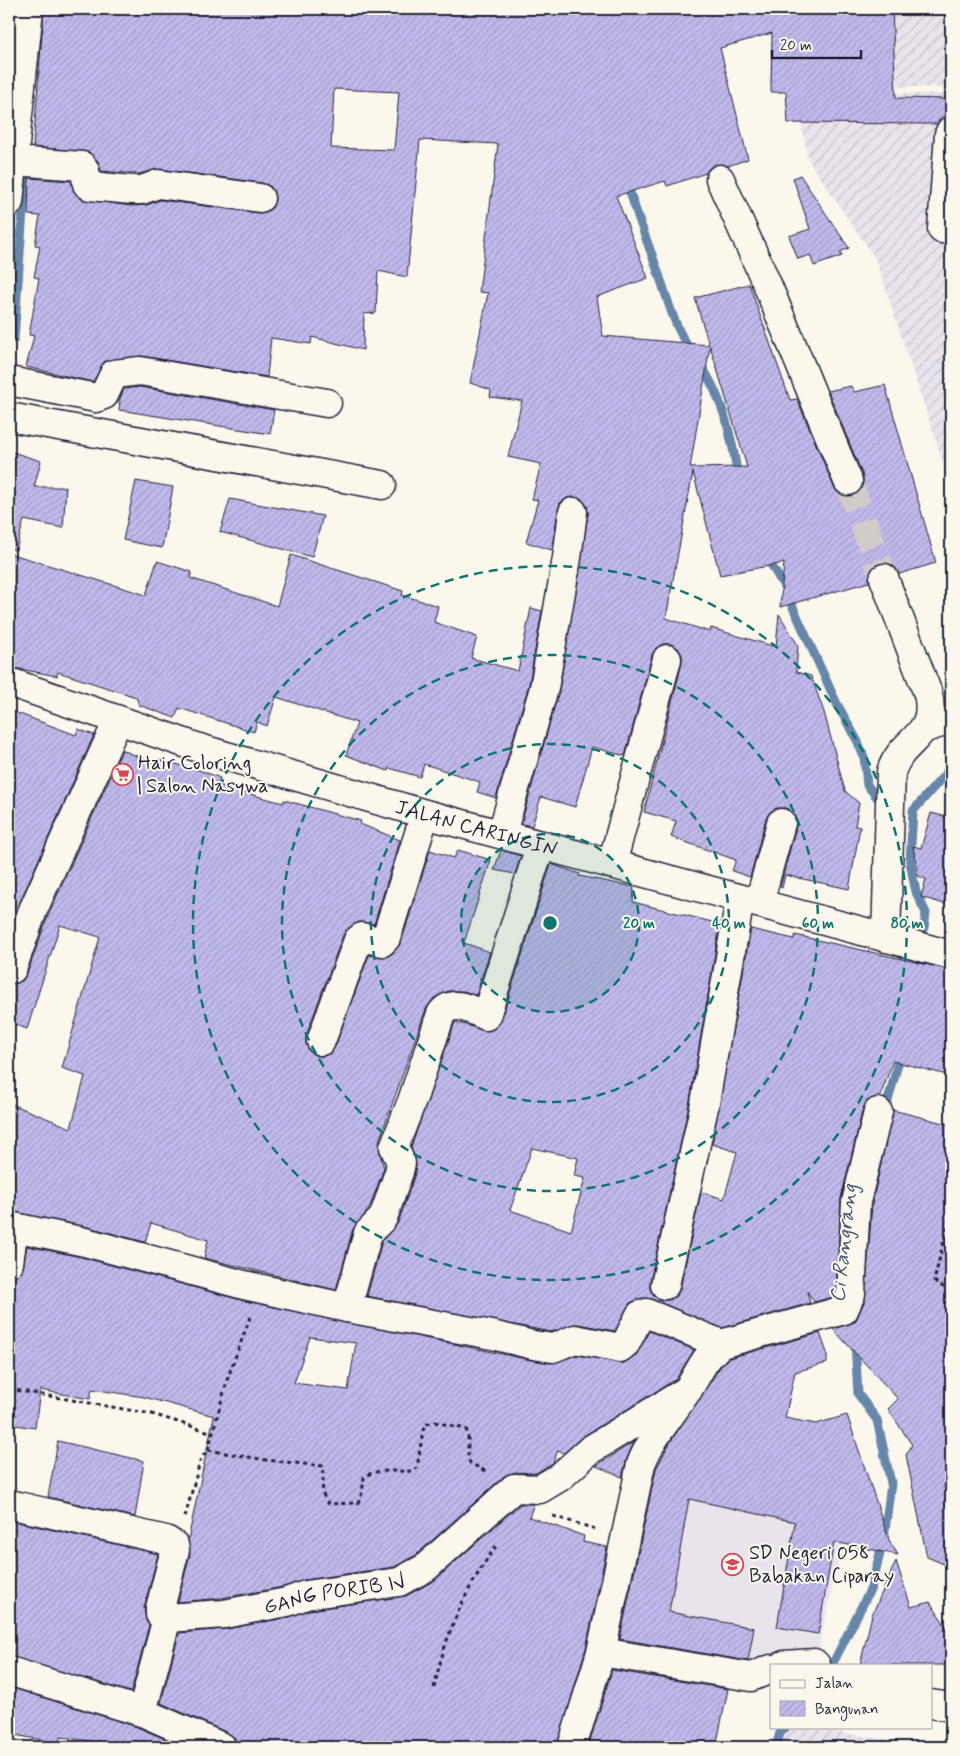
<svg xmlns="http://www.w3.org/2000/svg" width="960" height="1756" font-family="Mynerve,sans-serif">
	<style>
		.built { fill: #e9e4ec }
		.industrial { fill: url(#industrial-furrows) }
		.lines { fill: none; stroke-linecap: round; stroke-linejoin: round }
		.stream { stroke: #6687a9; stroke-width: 9 }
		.building { fill: url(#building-hatch); stroke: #22223b; fill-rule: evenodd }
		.minor-tunnel { stroke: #d0ccc9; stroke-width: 28; stroke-dasharray: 28 14; stroke-linecap: butt }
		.minor-casing { stroke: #22223b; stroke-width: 31 }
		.major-casing { stroke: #22223b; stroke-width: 31 }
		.path { stroke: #22223b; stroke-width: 3; stroke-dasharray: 4 4; stroke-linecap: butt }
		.minor { stroke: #fbf7ec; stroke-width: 28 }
		.major { stroke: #fbf7ec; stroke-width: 28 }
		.ring { fill: none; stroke: #0f766e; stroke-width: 2.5; stroke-dasharray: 9 6 }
		.labels { text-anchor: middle; stroke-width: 4; stroke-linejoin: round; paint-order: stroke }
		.poi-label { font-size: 20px; fill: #22223b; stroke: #fbf7ec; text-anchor: start }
		.street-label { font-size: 20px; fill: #22223b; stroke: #fbf7ec }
		.water-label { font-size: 21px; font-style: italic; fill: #445572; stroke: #fbf7ec }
		.centre { fill: #0f766e; stroke: #fbf7ec; stroke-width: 2.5 }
		.ring-label { font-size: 15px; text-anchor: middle; font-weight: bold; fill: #0f766e; stroke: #fbf7ec; stroke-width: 4; stroke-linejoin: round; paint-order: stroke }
	</style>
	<defs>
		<pattern id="industrial-furrows" width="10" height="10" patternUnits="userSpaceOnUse" patternTransform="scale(1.25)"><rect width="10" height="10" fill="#e9e4ec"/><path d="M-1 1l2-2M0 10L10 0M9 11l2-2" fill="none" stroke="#c8c3cb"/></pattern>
		<pattern id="building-hatch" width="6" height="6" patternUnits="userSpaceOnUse" patternTransform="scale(1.25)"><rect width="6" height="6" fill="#c0b9eb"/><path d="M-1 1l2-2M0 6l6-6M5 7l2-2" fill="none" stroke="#a59fca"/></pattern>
	</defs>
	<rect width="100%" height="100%" fill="#fbf7ec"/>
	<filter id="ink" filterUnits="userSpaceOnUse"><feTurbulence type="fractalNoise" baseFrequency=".02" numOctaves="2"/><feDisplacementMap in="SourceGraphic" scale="10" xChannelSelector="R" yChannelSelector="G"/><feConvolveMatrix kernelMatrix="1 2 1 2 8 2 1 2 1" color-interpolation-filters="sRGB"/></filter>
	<g filter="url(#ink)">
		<path class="built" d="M653 1438 857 1477 815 1665H771L610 1652Z"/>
		<path class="industrial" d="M775 9H951V88L769 83Z
			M794 92 951 94V486L876 260 809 161Z
			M776 1727H804L935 1747H771Z"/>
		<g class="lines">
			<path class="stream" d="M627 181C635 212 647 240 657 269 667 296 674 328 691 351
				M14 339 26 167
				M700 364C722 396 733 440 738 479
				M766 556 782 583 837 704 858 742 864 757 867 785 884 806
				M918 973 926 913 916 892 910 862 913 811 947 772 951 770
				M885 1112 901 1052
				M832 1665 871 1588 884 1538 891 1483 877 1420 858 1394 853 1309
				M776 1747 780 1733 786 1727"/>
		</g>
		<path class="building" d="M44 9H892L896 98 951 99V115L943 117 937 124 788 123 786 92H771L772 33 720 48 748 159 728 166 714 165 706 173 667 186 665 181 616 196 648 278 597 297 603 336 709 345 695 298 749 284 790 400 797 399 834 487 838 493 845 496H853L860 491 863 484V476L828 391 851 386 854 392 885 385 936 563 899 574 893 566 887 563H879L872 569 869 582 780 607 784 563 720 575 693 472 666 618 710 632 711 628 776 647 779 614 798 645 796 672 811 676 824 712 845 791 859 803 855 826 860 827 849 889 785 875 782 888 780 887 796 827V819L792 812 786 808H777L770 812 766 818 750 877 732 871 736 860 671 837 676 821 644 812 682 663V655L678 648 671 644H663L656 648 652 655 625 756 592 747 575 807 541 797 532 826 521 824 559 691 588 514 587 506 582 499 575 497 567 498 560 503 558 510 552 550 526 542 538 500 532 499 541 464 508 457 522 401 490 397 491 390 470 383 488 293 479 292 498 144 420 140 407 277 378 271 376 313 364 314 363 350 312 337 311 344 271 338 267 377 142 356 105 361 93 382 26 367 34 336 29 335 39 278 34 277 40 246 35 245 40 216 28 215 29 178 71 181 74 192 82 199 131 206 147 205 160 200 258 213 266 212 272 208 275 200 274 192 270 186 262 183 160 169 139 174 101 171 98 161 89 152 33 147ZM334 89 399 92 394 150 331 148ZM710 346 747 467 690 468Z
			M800 175 849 248 840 252 842 256 814 266 810 255 798 259 789 236 810 229 793 178Z
			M140 387 274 410 270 434 119 410 120 398 124 389Z
			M9 451 41 461 34 487H66L63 528 24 520 16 550 9 549Z
			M136 481 173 487 162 548 123 540Z
			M230 499 323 516 312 557 220 532Z
			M9 553 146 595 157 561 192 572 190 578 277 606 291 555 403 591 402 595 438 606 434 622 477 637 471 658 518 671 531 608 542 611 529 684 496 798 477 792 480 782 424 764 420 777 389 768 388 771 346 755 357 723 276 697 267 726 257 722 254 732 179 708 175 718 139 705 136 697 58 672 57 676 9 667Z
			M9 710 76 735 78 729 94 735 19 904 9 932Z
			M122 750 159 765 157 759 202 771 220 778 218 785 231 789 283 803 284 800 361 821 360 824 400 840 374 924 359 922 349 928 343 935 306 1036V1043L309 1051 316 1056H324L331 1053 335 1047 369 955 387 957 393 953 401 943 430 850 454 858 458 850 491 860 464 943 490 952 476 995 464 991H448L434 998 426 1009 379 1141 380 1153 384 1168 369 1209 353 1229 336 1290 204 1258 208 1240 151 1223 145 1242 88 1227 9 1211V1103L71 1128 85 1076 62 1068 100 937 60 925 27 1029 9 1022V984L22 981 27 974 48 916Z
			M931 813 951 818V906L921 897 926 879 918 876 913 846 921 848Z
			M501 850 521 856 515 874 494 870Z
			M551 864 580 874 579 876 634 887 633 902 720 924 690 1100 650 1282V1290L655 1297 661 1300H670L677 1295 680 1289 701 1192 724 1199 737 1152 712 1144 751 929 794 939 795 935 951 970V1076L893 1061 880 1097 867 1101 863 1108 841 1198 836 1290 833 1297 814 1302 807 1291 810 1303 722 1328 652 1299 642 1298 630 1303 615 1331 578 1324 551 1332 367 1296 382 1241 398 1223 414 1177 416 1166 411 1147 455 1022 488 1031 496 1028 501 1021ZM532 1148 578 1158 574 1176 585 1178 571 1231 510 1210Z
			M893 1110 951 1125V1567L927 1557 906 1455 912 1445 888 1409 898 1399 833 1329 855 1322 865 1300 872 1204Z
			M27 1246 81 1257 241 1300 531 1360 551 1363 577 1355 623 1363 636 1355 649 1331 694 1350 676 1379 582 1437 564 1453 558 1450 553 1463 536 1473 515 1472 504 1476 416 1555 394 1567 304 1580 283 1587 222 1598 178 1602 190 1554 188 1540 214 1416 144 1397 92 1389 90 1399 40 1390 35 1428 9 1424V1278L15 1277 22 1272ZM310 1337 356 1343 348 1390 294 1383Z
			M820 1333 827 1353V1363L795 1372 785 1418 816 1424 847 1415 889 1540 898 1555 834 1542 818 1634 777 1627 795 1522 689 1499 669 1612 754 1628 748 1661 620 1639 656 1469 669 1444 718 1370 729 1358Z
			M58 1441 144 1461 135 1517 48 1497Z
			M635 1441 627 1458 622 1477 596 1466Z
			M520 1504H534L529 1517 584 1536 583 1542 607 1547 586 1648 557 1747H237L235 1738 228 1733 161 1703 179 1633 227 1629 290 1617 310 1610 406 1596 435 1580Z
			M9 1520 158 1554 144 1608 146 1621 149 1625 131 1692 9 1656Z
			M896 1561 911 1607 930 1602 951 1634V1665H860L872 1615Z
			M612 1670 728 1689 716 1747H588Z
			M9 1687 137 1727 184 1747H135L60 1737 59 1743 9 1734Z"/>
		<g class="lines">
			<path class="minor-tunnel" d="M848 481 884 578"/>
			<defs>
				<g id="minor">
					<path d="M13 161 82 166 85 170 87 184 90 186 132 190H142L158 184 260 198"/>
					<path d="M720 179 767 284 848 481"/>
					<path d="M9 202 29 9"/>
					<path d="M942 229 949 134 951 130"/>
					<path d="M9 381 96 398 104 395 114 374 140 371 327 403"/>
					<path d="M9 417 382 485"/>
					<path d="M884 578 928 694C938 737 902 737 891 772L886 938"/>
					<path d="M925 728 951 720"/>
					<path d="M502 833 544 688 567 558 573 512"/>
					<path d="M612 864 667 659"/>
					<path d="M759 903 781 823"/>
					<path d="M9 968 12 969 33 910 118 720"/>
					<path d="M321 1041 358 940 362 937 382 942 386 938 425 814"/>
					<path d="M9 1226 85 1242 244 1285 347 1308 492 1335 533 1345 553 1348 575 1339 620 1348 626 1343 640 1315 646 1313 721 1344"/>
					<path d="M9 1263 14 1227"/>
					<path d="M665 1285 705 1103 740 899"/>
					<path d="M347 1308 368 1233 383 1218 399 1172 401 1163 394 1147 413 1098 441 1014C452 998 471 1010 486 1016L535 862 543 845"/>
					<path id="s1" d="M9 1504 166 1540 174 1545 175 1550 160 1608V1614L167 1618 224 1614 287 1602 306 1595 399 1582 425 1568 514 1488 540 1489 560 1477 590 1450 688 1390"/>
					<path d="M601 1652 751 1677 771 1669"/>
					<path d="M784 1665 814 1663 816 1665"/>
					<path d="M9 1671 142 1712 167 1618"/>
					<path d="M931 1704 951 1707"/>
					<path d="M142 1712 222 1747"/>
					<path d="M572 1747 601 1652 641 1464C652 1436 671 1416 687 1391 700 1372 702 1360 721 1344L844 1310 851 1294 856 1202 878 1112"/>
				</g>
				<g id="major">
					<path id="s2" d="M9 682 202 749 425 814 951 955"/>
				</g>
			</defs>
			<use href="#minor" class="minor-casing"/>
			<use href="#major" class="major-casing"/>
			<path class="path" d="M951 1211 934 1281 951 1292
				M951 1321 946 1341 951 1354
				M9 1389 152 1414 213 1433
				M208 1450 228 1377 251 1315
				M553 1516 599 1530
				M185 1517 201 1458 208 1450 266 1460 323 1466C326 1480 317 1492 329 1504L358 1503 362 1493 364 1477C375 1468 399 1472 412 1471L417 1468 423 1430 427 1424 435 1422 466 1429C471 1441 465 1452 470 1463L487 1472
				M434 1688C446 1633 463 1593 496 1546"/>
			<use href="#minor" class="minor"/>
			<use href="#major" class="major"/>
		</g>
	</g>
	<circle cx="550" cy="923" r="89" fill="#0f766e" fill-opacity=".12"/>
	<g class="ring">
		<circle cx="550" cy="923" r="89"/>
		<circle cx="550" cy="923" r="179"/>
		<circle cx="550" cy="923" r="268"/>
		<circle cx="550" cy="923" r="357"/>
	</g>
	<defs>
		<symbol id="supermarket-ring" viewBox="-11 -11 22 22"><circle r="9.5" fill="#fbf7ec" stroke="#d1495b" stroke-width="1.5"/><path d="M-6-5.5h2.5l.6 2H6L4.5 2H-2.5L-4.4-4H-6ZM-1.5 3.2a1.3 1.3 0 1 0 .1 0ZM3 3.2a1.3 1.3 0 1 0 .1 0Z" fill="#d1495b"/></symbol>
		<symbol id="school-ring" viewBox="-11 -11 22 22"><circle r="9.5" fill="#fbf7ec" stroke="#d1495b" stroke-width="1.5"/><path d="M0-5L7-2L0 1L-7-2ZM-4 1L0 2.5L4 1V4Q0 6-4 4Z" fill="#d1495b"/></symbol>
	</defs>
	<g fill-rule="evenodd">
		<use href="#supermarket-ring" x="110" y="762" width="25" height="25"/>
		<use href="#school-ring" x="720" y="1552" width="25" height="25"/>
	</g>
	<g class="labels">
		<g class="poi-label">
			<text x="138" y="769">Hair Coloring<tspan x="138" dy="23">| Salon Nasywa</tspan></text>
			<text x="749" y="1559">SD Negeri 058<tspan x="749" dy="23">Babakan Ciparay</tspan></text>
		</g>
		<g class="street-label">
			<text dy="7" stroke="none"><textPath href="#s2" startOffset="490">JALAN CARINGIN</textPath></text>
			<text dy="7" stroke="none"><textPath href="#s1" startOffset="420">GANG PORIB IV</textPath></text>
		</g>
		<g class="water-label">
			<text transform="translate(843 1243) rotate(-84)" y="7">Ci Rangrang</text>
		</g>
	</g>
	<circle cx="550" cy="923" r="8" class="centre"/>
	<g class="ring-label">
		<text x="639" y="928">20 m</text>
		<text x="729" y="928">40 m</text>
		<text x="818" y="928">60 m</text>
		<text x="907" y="928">80 m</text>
	</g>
	<rect width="960" height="1756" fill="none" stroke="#fbf7ec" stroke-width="30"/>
	<rect x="15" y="15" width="930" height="1726" fill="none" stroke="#22223b" stroke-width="2" filter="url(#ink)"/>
	<rect x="770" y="1664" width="162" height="65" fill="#fbf7ec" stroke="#a4a2a5"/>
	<rect x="780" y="1680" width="25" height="8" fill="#fbf7ec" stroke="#a4a2a5"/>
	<text x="815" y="1688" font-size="15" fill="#22223b">Jalan</text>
	<rect x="780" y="1701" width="25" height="15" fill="url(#building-hatch)" stroke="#a4a2a5"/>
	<text x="815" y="1714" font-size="15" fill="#22223b">Bangunan</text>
	<path d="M772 50v8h89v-8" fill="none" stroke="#22223b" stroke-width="2.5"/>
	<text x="780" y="50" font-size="15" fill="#22223b" stroke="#fbf7ec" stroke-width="4" paint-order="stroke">20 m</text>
</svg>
